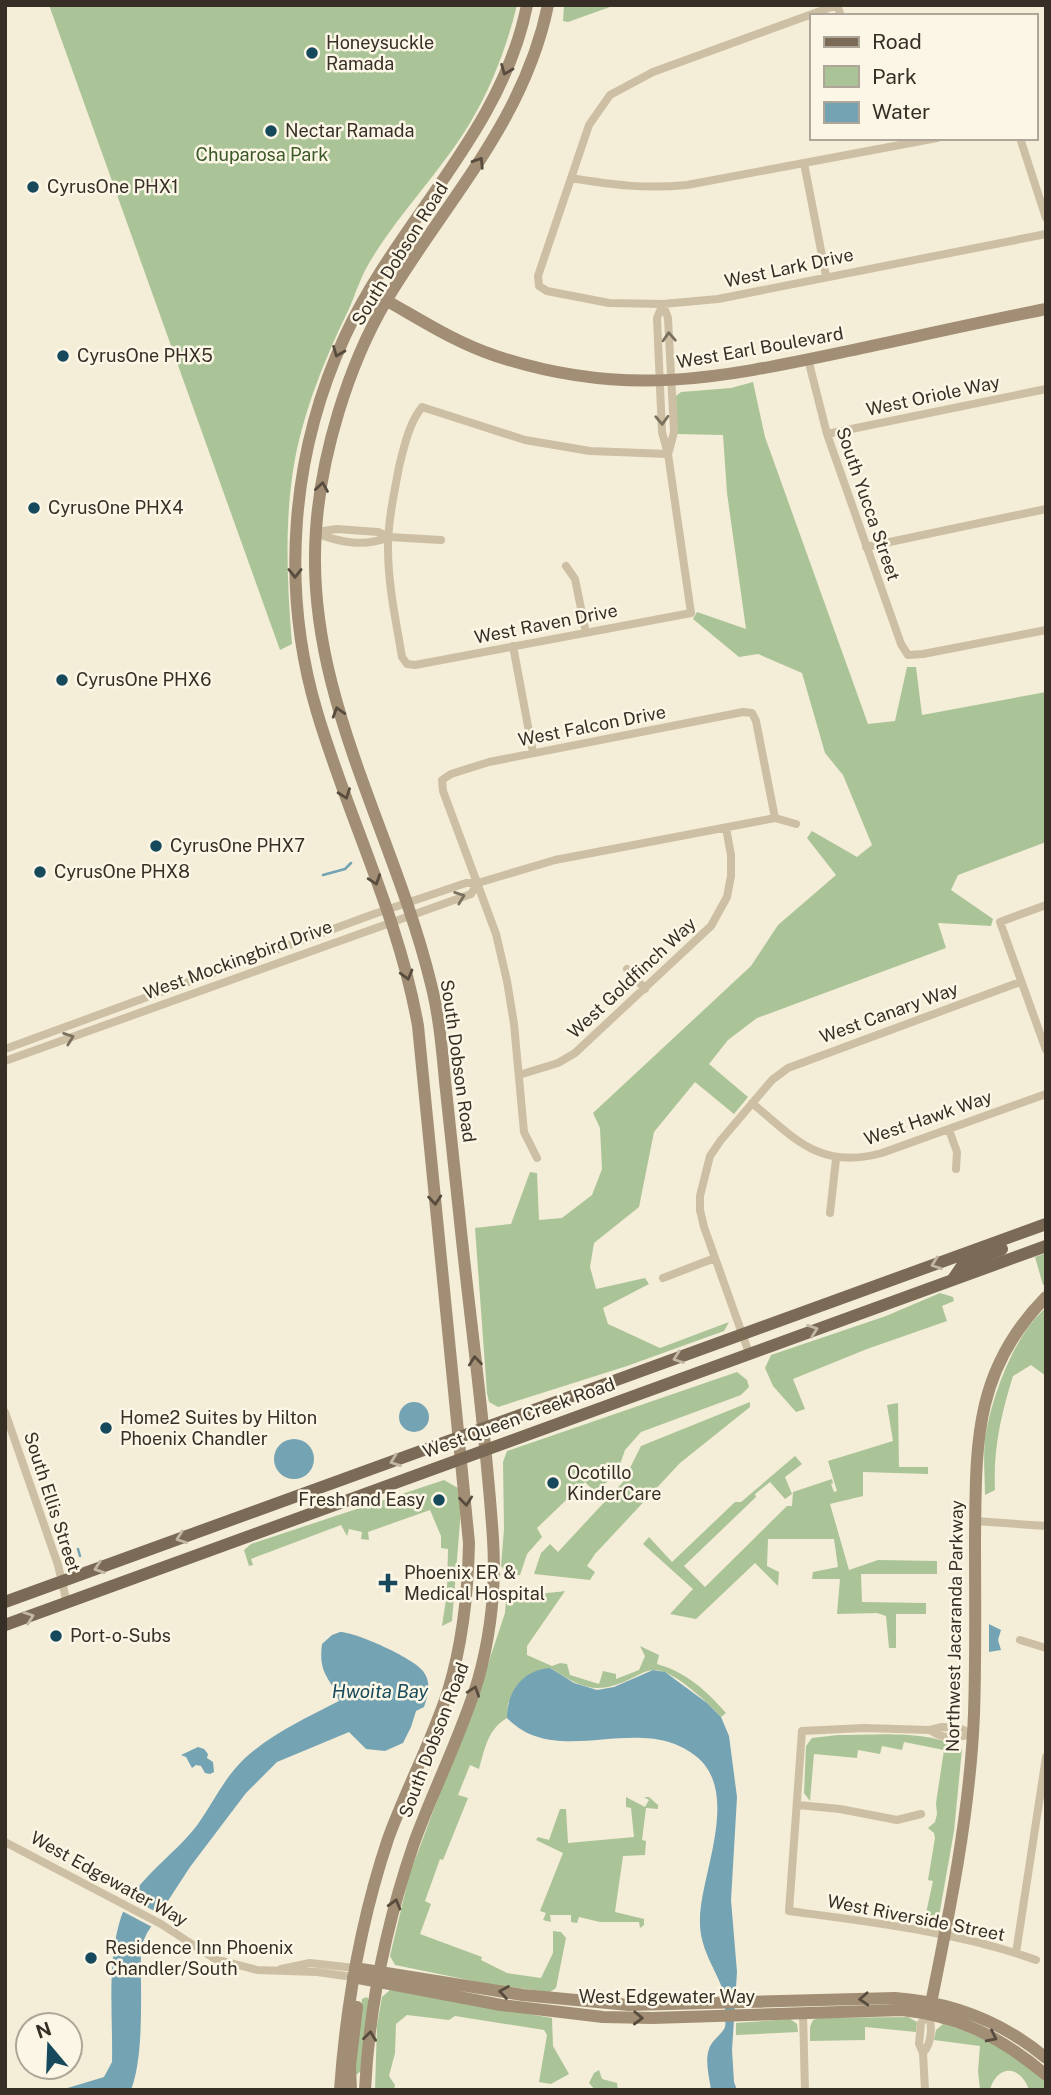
<svg xmlns="http://www.w3.org/2000/svg" width="1051" height="2095" font-family="'Public Sans',sans-serif">
	<style>
		.green { fill: #abc497 }
		.water { fill: #74a3b4 }
		.pier { fill: #f4edd8 }
		.lines { fill: none; stroke-linecap: round; stroke-linejoin: round }
		.stream { stroke: #74a3b4; stroke-width: 2.5 }
		.street { stroke: #cdbfa3; stroke-width: 8 }
		.secondary { stroke: #a18e74; stroke-width: 12 }
		.primary { stroke: #7b6a55; stroke-width: 12 }
		.oneway { stroke: #574c3d }
		.oneway2 { stroke: #7a705e }
		.oneway3 { stroke: #c1b7a4 }
		.poi-dot { fill: #17495c; stroke: #fbf6e5; stroke-width: 2.5 }
		.labels { text-anchor: middle; stroke-width: 5; stroke-linejoin: round; paint-order: stroke }
		.poi-label { font-size: 18px; fill: #372f26; stroke: #fbf6e5; text-anchor: start }
		.park-label { font-size: 18px; fill: #3b5827; stroke: #fbf6e5 }
		.street-label { font-size: 18px; fill: #372f26; stroke: #fbf6e5 }
		.water-label { font-size: 19px; font-style: italic; fill: #17495c; stroke: #fbf6e5 }
	</style>
	<rect width="100%" height="100%" fill="#f4edd8"/>
	<path class="green" d="M49 5H517C507 46 492 86 470 123 440 173 397 215 368 265 360 279 355 295 349 309 326 356 305 407 295 459 284 519 287 583 292 644L280 650Z
		M564 5H610V7L568 22 563 21Z
		M753 382 765 437 868 724 895 721 907 667H916L922 715 1046 692V842L958 875 951 890 993 919 991 926 938 923 946 948 757 1018 728 1040 709 1064 748 1097 734 1114 695 1082 654 1132 639 1207 594 1243 590 1267 596 1289 645 1278 649 1284 603 1308 608 1324 660 1348 729 1322 724 1331 627 1366 498 1407 489 1402 487 1393 475 1228 511 1224 530 1172 537 1173 539 1220 562 1218 592 1195 602 1169 600 1128 593 1113 751 966 778 925 836 875 807 838 812 831 857 857 872 845 843 775 825 753 802 673 758 654 739 657 693 619 697 612 746 629 727 493 723 435 677 434 676 396 681 392 731 388Z
		M1046 1253V1283L1043 1285 1035 1257Z
		M940 1293 953 1297 954 1301 942 1306 947 1321 867 1349 793 1379 805 1409 796 1412 773 1386 765 1368 771 1355 886 1316Z
		M1046 1308V1376L1031 1365 1013 1376C1001 1415 993 1449 995 1490L985 1495C985 1477 983 1458 985 1440 990 1401 1014 1334 1046 1308Z
		M737 1372 747 1380 749 1387 741 1395 641 1432 625 1450 616 1476 594 1491 585 1482 537 1528 542 1537 527 1554 520 1575 508 1574 501 1566 504 1529 503 1462 507 1451Z
		M750 1402V1407L680 1463 595 1554 587 1566 595 1572 590 1580 534 1574 541 1553 550 1544 558 1552 623 1482 641 1446Z
		M898 1403 899 1467H928V1474L863 1472V1496L830 1504 849 1570 878 1560 937 1561V1574H861L862 1602 926 1603V1614H896V1648H889L886 1616 877 1613 837 1614 840 1579H812L813 1572 838 1567 834 1539H768L767 1566 779 1572 778 1586 755 1563 696 1619 670 1614 693 1589 643 1544 649 1537 672 1562 735 1502H741L795 1456 802 1464 785 1477 792 1494 785 1499 770 1482 755 1494 756 1497 684 1566 705 1587 787 1506H792L793 1492 832 1479 833 1483 831 1484 834 1492 837 1491 828 1461 893 1441 887 1405Z
		M444 1480 458 1488 461 1510 452 1621 442 1626 447 1593 448 1549 441 1548V1536L430 1510 368 1532 369 1540 361 1539 362 1532 349 1529 347 1536 341 1525 251 1559 253 1565 249 1566 244 1550 251 1544Z
		M565 1591 527 1646V1655L552 1666 560 1663 567 1664 570 1675 599 1684 603 1671 616 1674V1679L639 1670 645 1656 640 1646 659 1655 657 1664C686 1672 707 1691 726 1713L721 1717C708 1703 675 1671 655 1670 646 1670 638 1675 630 1679 596 1696 580 1687 550 1668L508 1703 507 1718C488 1729 485 1748 479 1769L470 1765 458 1795 468 1798 443 1860 440 1859 425 1901 431 1904 420 1934 482 1957 481 1960 507 1973 541 1978 553 1953V1931L561 1932 566 1938 556 1988 550 1992 493 1985 395 1965 390 1956 409 1876 487 1667 505 1613 506 1599C512 1595 553 1593 565 1591Z
		M838 1735C875 1735 930 1729 962 1749L954 1831 938 1922 930 1928 923 1927 933 1881 928 1880 935 1838 934 1833 928 1828 935 1822 937 1814 936 1803 944 1750 904 1742 902 1750 882 1746 880 1754 858 1750 857 1758 814 1754 810 1801 804 1793 806 1746 812 1738Z
		M626 1797 645 1807 649 1800 644 1797H649L658 1805V1809L646 1808 642 1840 646 1841 645 1855 623 1856 615 1912 644 1919V1925L640 1928 639 1922H600L579 1917 577 1923 571 1922V1915H550L551 1922 543 1920 546 1913 540 1911 563 1853 536 1840 538 1837 549 1840 560 1809H566L568 1843 634 1837 631 1808 626 1807Z
		M390 1990 552 2018 553 2046 569 2074 551 2084 539 2082 547 2035 544 2030 455 2016 449 2020 407 2015 396 2024 395 2053 389 2076 395 2085 394 2090H375L377 2025 382 1997Z
		M367 1997 370 2002 361 2071 356 2075 352 2066 362 1999Z
		M908 2017 917 2022 916 2032 865 2027V2040L810 2041V2027L813 2020 819 2018Z
		M790 2019 797 2024 798 2032 736 2035V2023Z
		M943 2024C981 2035 1018 2054 1046 2083V2090H1029C1021 2065 997 2064 990 2090H980L978 2071 980 2046 934 2040 936 2030Z
		M599 2070 602 2079 617 2083 618 2090H595L589 2083 594 2073Z"/>
	<path class="water" d="M399 1417a15 15 0 1 1 30 0a15 15 0 1 1-30 0Z
		M274 1459a20 20 0 1 1 40 0a20 20 0 1 1-40 0Z
		M989 1624 1001 1630 998 1640 1001 1650 989 1652Z
		M340 1632C356 1632 413 1658 423 1671 432 1683 428 1695 424 1707L416 1711 411 1727 403 1743 385 1751 366 1749 349 1732 277 1762 246 1793 190 1867 147 1933 141 1946C140 1987 145 2054 131 2090H61L104 2077 112 2062C113 2017 107 1967 119 1924 130 1881 173 1858 198 1824 213 1803 224 1778 244 1759 271 1734 306 1718 339 1701 330 1676 318 1675 322 1644L332 1635Z
		M550 1668 574 1683 597 1690 614 1687 653 1670 665 1672 707 1703 721 1717 729 1736 737 1797 731 1900 737 1972 732 2050 734 2082 737 2090H711C709 2075 703 2056 712 2043 716 2038 723 2032 725 2027 726 2023 725 2019 725 2016 725 2007 726 1998 723 1990 714 1966 699 1947 700 1920 700 1875 741 1794 697 1757 640 1710 558 1771 507 1718 507 1691 523 1670 550 1668Z
		M198 1747 204 1749 208 1754 207 1758 213 1762 214 1772 210 1774 205 1773 201 1766 196 1765 192 1768 186 1757 181 1755Z"/>
	<path class="pier" d="M126 1896 162 1915 154 1928 120 1910Z"/>
	<g class="lines">
		<path class="stream" d="M323 875 345 869 351 863
			M78 1549 80 1556"/>
		<path class="street" d="M837 5 653 72 610 95 589 125 538 276 539 286 547 291 609 303 663 304 718 299 1046 234
			M837 5 841 16
			M1020 138 1046 218
			M804 163 826 276
			M571 178C613 185 644 189 687 185L937 138
			M663 304 657 318 662 432 668 454 691 613 415 665 407 664 402 657C396 621 388 585 388 548 388 521 394 494 399 467 404 447 409 423 422 407L525 440 590 451 668 454
			M663 304 668 318 674 432 669 451
			M808 359 827 434 901 644 908 655 923 654 1046 630
			M827 434 1046 389
			M316 532 337 529 378 532 389 537 441 540
			M317 533C339 543 366 547 389 537
			M866 547 1046 509
			M566 566 575 579 586 633
			M513 646 533 753
			M1046 905 1000 922 1046 1050
			M627 969 645 989
			M5 1049 374 914 466 883H478L555 860 775 818 796 824
			M5 1061 471 894 478 883
			M519 1075 558 1063 575 1053 711 926 727 897 731 876V855L726 828
			M752 1103C795 1139 820 1170 882 1153L1046 1094
			M949 1130 957 1152 956 1169
			M537 1158 524 1132 514 1024 507 981 496 934 443 791 442 780 451 774 489 762 743 712 752 713 756 721 775 818
			M830 1213 836 1159
			M663 1278 715 1258
			M749 1353 704 1227 700 1210V1196L710 1156 721 1140 772 1080 788 1068 1020 982
			M5 1412 58 1565 67 1603
			M975 1521 1046 1526
			M1020 1640 1046 1648
			M930 1730C944 1740 956 1738 972 1734
			M972 1734 959 1728 942 1727 930 1730 864 1728 802 1731 789 1911C870 1922 959 1932 1036 1960
			M798 1805 840 1809 897 1820 921 1814
			M5 1842 161 1924 215 1959 257 1970 317 1972 353 1977
			M1016 1953 1046 1757
			M281 1969 310 1963 355 1968
			M803 2013 805 2090
			M923 2053C933 2042 932 2027 929 2013
			M925 2090 923 2053 919 2044 921 2023 929 2013"/>
		<path class="secondary" d="M369 291C411 313 450 341 496 356 625 399 720 378 848 351 914 337 980 322 1046 309
			M355 1968 523 1995 629 2005 895 1998C951 2002 1003 2022 1046 2058
			M353 1977 501 2005 603 2017 652 2018 902 2010C960 2016 1002 2038 1046 2075
			M929 2013C949 1915 970 1814 974 1714 976 1655 975 1597 975 1538 976 1443 974 1370 1046 1297
			M340 2090C346 2005 361 1920 388 1839 406 1789 432 1741 448 1691 463 1642 468 1594 469 1543L418 1026C399 917 348 817 317 712 280 588 291 453 345 336 398 221 502 132 527 5
			M351 2090 350 2066 357 2007
			M365 2090C369 2006 387 1922 414 1843 434 1788 461 1736 478 1680 491 1634 496 1587 493 1539 486 1430 470 1321 459 1212 454 1168 450 1125 445 1081 442 1049 439 1015 431 984 394 831 304 692 316 530 321 455 348 366 386 301 445 202 524 122 548 5"/>
		<path class="primary" d="M953 1279 964 1263 1002 1249
			M5 1602 1046 1224
			M5 1625 1046 1246"/>
	</g>
	<defs><path id="oneway-chevron" d="M-2-3.5L2.5 0L-2 3.5" fill="none" stroke-width="1.6" stroke-linecap="round" stroke-linejoin="round" transform="scale(1.75)"/></defs>
	<g class="oneway">
		<use href="#oneway-chevron" transform="translate(506 70) rotate(112)"/>
		<use href="#oneway-chevron" transform="translate(479 162) rotate(-57)"/>
		<use href="#oneway-chevron" transform="translate(338 352) rotate(112)"/>
		<use href="#oneway-chevron" transform="translate(322 487) rotate(-81)"/>
		<use href="#oneway-chevron" transform="translate(295 573) rotate(90)"/>
		<use href="#oneway-chevron" transform="translate(338 712) rotate(-107)"/>
		<use href="#oneway-chevron" transform="translate(345 794) rotate(70)"/>
		<use href="#oneway-chevron" transform="translate(375 880) rotate(71)"/>
		<use href="#oneway-chevron" transform="translate(407 975) rotate(75)"/>
		<use href="#oneway-chevron" transform="translate(435 1200) rotate(85)"/>
		<use href="#oneway-chevron" transform="translate(475 1361) rotate(-96)"/>
		<use href="#oneway-chevron" transform="translate(466 1501) rotate(84)"/>
		<use href="#oneway-chevron" transform="translate(474 1691) rotate(-71)"/>
		<use href="#oneway-chevron" transform="translate(395 1904) rotate(-74)"/>
		<use href="#oneway-chevron" transform="translate(504 1992) rotate(-171)"/>
		<use href="#oneway-chevron" transform="translate(864 1999) rotate(177)"/>
		<use href="#oneway-chevron" transform="translate(638 2018) rotate(2)"/>
		<use href="#oneway-chevron" transform="translate(370 2036) rotate(-83)"/>
		<use href="#oneway-chevron" transform="translate(992 2037) rotate(26)"/>
	</g>
	<g class="oneway2">
		<use href="#oneway-chevron" transform="translate(669 337) rotate(-93)"/>
		<use href="#oneway-chevron" transform="translate(662 420) rotate(88)"/>
		<use href="#oneway-chevron" transform="translate(460 897) rotate(-20)"/>
		<use href="#oneway-chevron" transform="translate(69 1038) rotate(-20)"/>
	</g>
	<g class="oneway3">
		<use href="#oneway-chevron" transform="translate(936 1264) rotate(160)"/>
		<use href="#oneway-chevron" transform="translate(813 1330) rotate(-20)"/>
		<use href="#oneway-chevron" transform="translate(678 1358) rotate(160)"/>
		<use href="#oneway-chevron" transform="translate(395 1461) rotate(160)"/>
		<use href="#oneway-chevron" transform="translate(181 1538) rotate(160)"/>
		<use href="#oneway-chevron" transform="translate(99 1568) rotate(161)"/>
		<use href="#oneway-chevron" transform="translate(29 1617) rotate(-20)"/>
	</g>
	<g class="poi-dot">
		<circle cx="312" cy="53" r="7"/>
		<circle cx="271" cy="131" r="7"/>
		<circle cx="33" cy="187" r="7"/>
		<circle cx="63" cy="356" r="7"/>
		<circle cx="34" cy="508" r="7"/>
		<circle cx="62" cy="680" r="7"/>
		<circle cx="156" cy="846" r="7"/>
		<circle cx="40" cy="872" r="7"/>
		<circle cx="106" cy="1428" r="7"/>
		<circle cx="553" cy="1483" r="7"/>
		<circle cx="439" cy="1500" r="7"/>
		<path d="M384.5 1572.5h7v7h7v7h-7v7h-7v-7h-7v-7h7z"/>
		<circle cx="56" cy="1636" r="7"/>
		<circle cx="91" cy="1958" r="7"/>
	</g>
	<g class="labels">
		<g class="poi-label">
			<text x="326" y="49">Honeysuckle<tspan x="326" dy="21">Ramada</tspan></text>
			<text x="285" y="137">Nectar Ramada</text>
			<text x="47" y="193">CyrusOne PHX1</text>
			<text x="77" y="362">CyrusOne PHX5</text>
			<text x="48" y="514">CyrusOne PHX4</text>
			<text x="76" y="686">CyrusOne PHX6</text>
			<text x="170" y="852">CyrusOne PHX7</text>
			<text x="54" y="878">CyrusOne PHX8</text>
			<text x="120" y="1424">Home2 Suites by Hilton<tspan x="120" dy="21">Phoenix Chandler</tspan></text>
			<text x="567" y="1479">Ocotillo<tspan x="567" dy="21">KinderCare</tspan></text>
			<text x="425" y="1506" text-anchor="end">Fresh and Easy</text>
			<text x="404" y="1579">Phoenix ER &amp;<tspan x="404" dy="21">Medical Hospital</tspan></text>
			<text x="70" y="1642">Port-o-Subs</text>
			<text x="105" y="1954">Residence Inn Phoenix<tspan x="105" dy="21">Chandler/South</tspan></text>
		</g>
		<g class="park-label">
			<text x="262" y="161">Chuparosa Park</text>
		</g>
		<g class="street-label">
			<text transform="translate(400 254) rotate(-58)" y="6">South Dobson Road</text>
			<text transform="translate(789 268) rotate(-12)" y="6">West Lark Drive</text>
			<text transform="translate(760 348) rotate(-10)" y="6">West Earl Boulevard</text>
			<text transform="translate(933 396) rotate(-12)" y="6">West Oriole Way</text>
			<text transform="translate(868 504) rotate(71)" y="6">South Yucca Street</text>
			<text transform="translate(546 624) rotate(-11)" y="6">West Raven Drive</text>
			<text transform="translate(592 726) rotate(-11)" y="6">West Falcon Drive</text>
			<text transform="translate(238 960) rotate(-20)" y="6">West Mockingbird Drive</text>
			<text transform="translate(632 978) rotate(-43)" y="6">West Goldfinch Way</text>
			<text transform="translate(889 1013) rotate(-20)" y="6">West Canary Way</text>
			<text transform="translate(458 1061) rotate(82)" y="6">South Dobson Road</text>
			<text transform="translate(928 1118) rotate(-19)" y="6">West Hawk Way</text>
			<text transform="translate(519 1418) rotate(-20)" y="6">West Queen Creek Road</text>
			<text transform="translate(52 1502) rotate(72)" y="6">South Ellis Street</text>
			<text transform="translate(955 1626) rotate(-89)" y="6">Northwest Jacaranda Parkway</text>
			<text transform="translate(434 1740) rotate(-69)" y="6">South Dobson Road</text>
			<text transform="translate(109 1879) rotate(29)" y="6">West Edgewater Way</text>
			<text transform="translate(916 1918) rotate(11)" y="6">West Riverside Street</text>
			<text x="667" y="2003">West Edgewater Way</text>
		</g>
		<g class="water-label">
			<text x="380" y="1698">Hwoita Bay</text>
		</g>
	</g>
	<rect width="1051" height="2095" fill="none" stroke="#372f26" stroke-width="14"/>
	<rect x="810" y="14" width="228" height="126" fill="#fbf6e5" stroke="#ada699" stroke-width="2"/>
	<rect x="824" y="37" width="35" height="10" fill="#7b6a55" stroke="#ada699" stroke-width="2"/>
	<text x="872" y="49" font-size="21" fill="#372f26">Road</text>
	<rect x="824" y="66" width="35" height="21" fill="#abc497" stroke="#ada699" stroke-width="2"/>
	<text x="872" y="84" font-size="21" fill="#372f26">Park</text>
	<rect x="824" y="102" width="35" height="21" fill="#74a3b4" stroke="#ada699" stroke-width="2"/>
	<text x="872" y="119" font-size="21" fill="#372f26">Water</text>
	<g transform="translate(49 2046) rotate(341)"><circle r="33" fill="#fbf6e5" stroke="#ada699" stroke-width="2"/>
	<path d="M0-5L12 26L0 18L-12 26Z" fill="#17495c"/>
	<text y="-10" font-size="19" font-weight="bold" text-anchor="middle" fill="#372f26">N</text>
	</g>
</svg>
